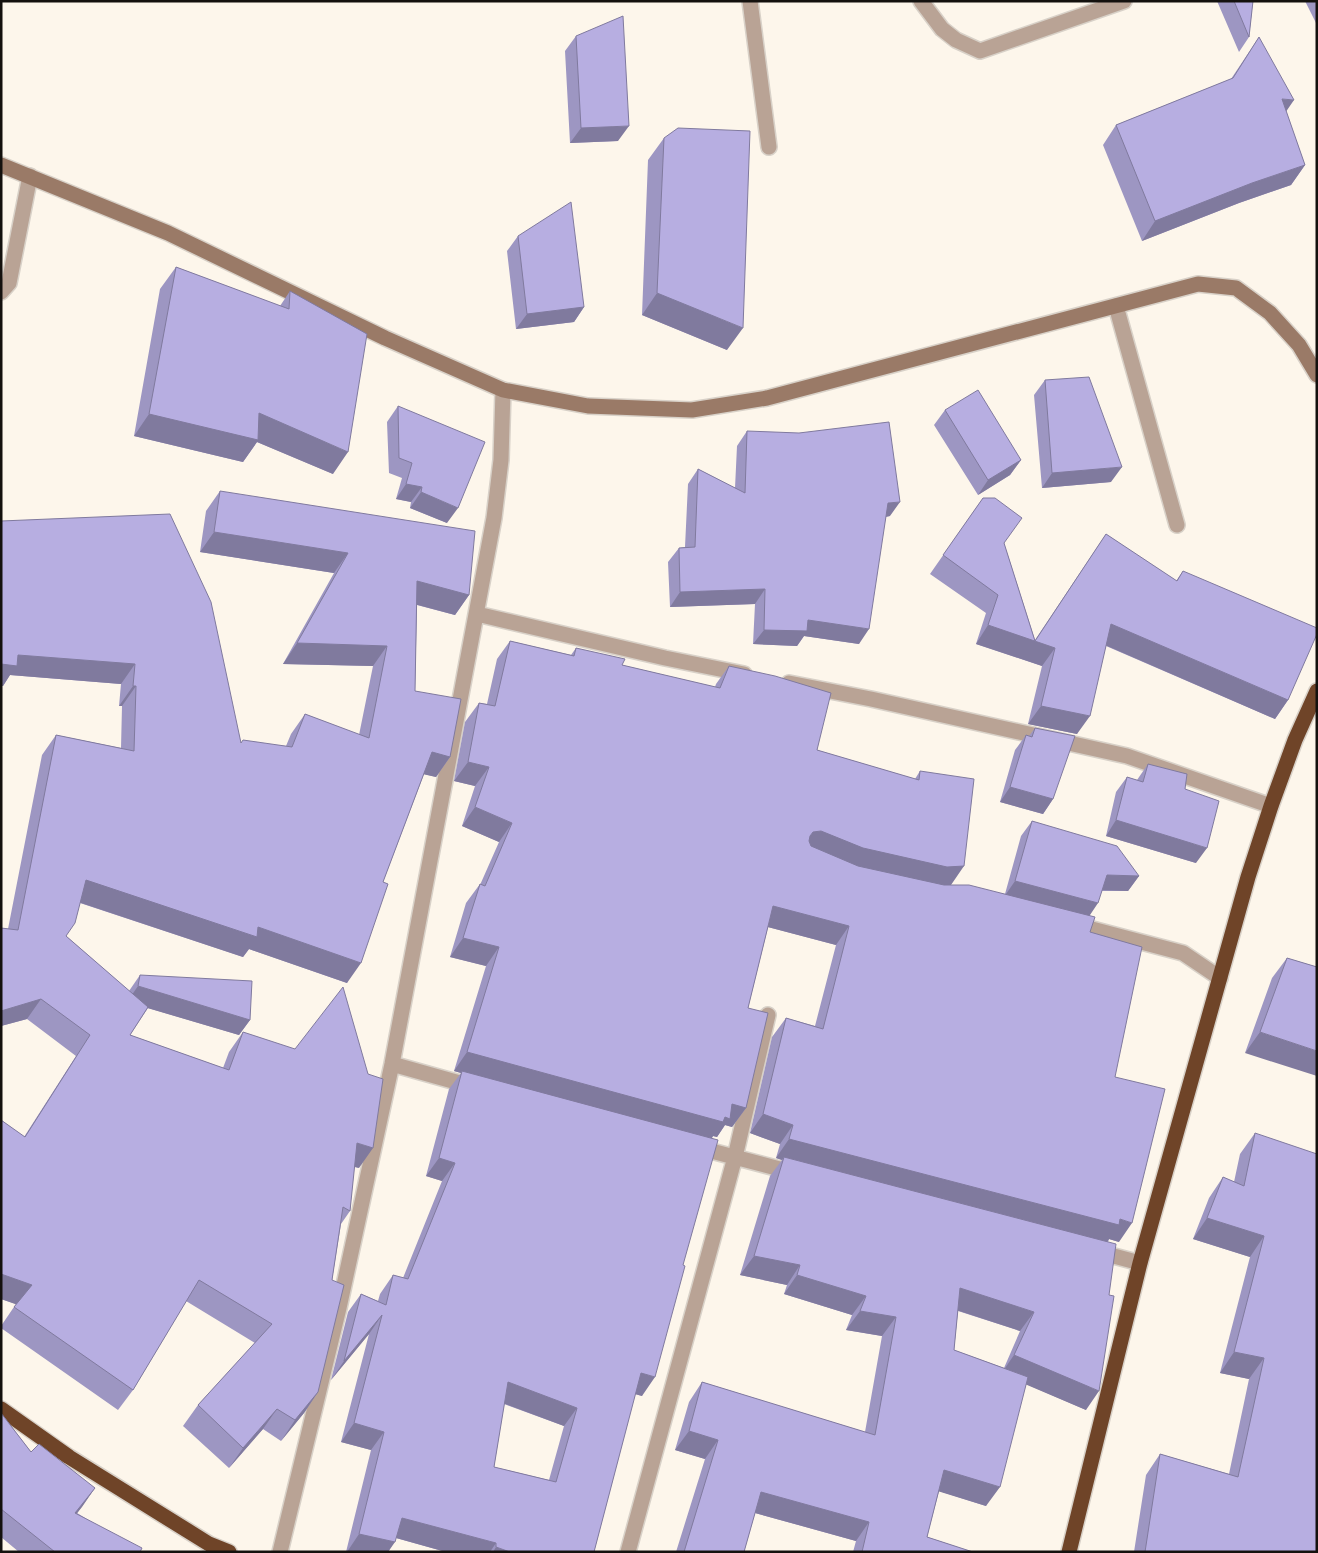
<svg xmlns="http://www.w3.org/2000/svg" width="1318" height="1553" font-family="'Golos Text',sans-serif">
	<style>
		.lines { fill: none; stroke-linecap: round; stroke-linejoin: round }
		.lane-casing { stroke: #d8d1c8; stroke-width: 18 }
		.street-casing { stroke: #d8d1c8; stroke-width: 18 }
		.secondary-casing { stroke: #d8d1c8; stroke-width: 18 }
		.highway-casing { stroke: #d8d1c8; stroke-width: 18 }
		.lane { stroke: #b9a395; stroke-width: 15 }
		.street { stroke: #b9a395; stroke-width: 15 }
		.secondary { stroke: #9a7a67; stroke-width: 15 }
		.highway { stroke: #6f4428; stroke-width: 15 }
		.wall { fill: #9d96c2; fill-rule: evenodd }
		.shaded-wall { fill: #807a9e }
		.building { fill: #b7aee1; stroke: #807a9e; fill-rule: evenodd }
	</style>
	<rect width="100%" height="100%" fill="#fdf6eb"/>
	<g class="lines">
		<defs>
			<path id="lane" d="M750 1 769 147
				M921 1 942 29 956 40 980 51 1124 1"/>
			<path id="street" d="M1 292 9 283 30 176
				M1116 306 1177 525
				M477 614 665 658 744 674
				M789 683 871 699 1127 756 1271 806
				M1073 924 1183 953 1220 978
				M392 1064 474 1087
				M696 1147 795 1173
				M1095 1251 1140 1263
				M280 1552 339 1308 392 1064 494 518 501 460 503 390
				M628 1552 735 1157 768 1015"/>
			<path id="secondary" d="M1 165 168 233 385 338 503 390 588 406 692 410 767 398 1198 284 1236 288 1270 313 1299 345 1317 375"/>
			<path id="highway" d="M1 1409 69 1457 209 1544 229 1552
				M1069 1552 1140 1263 1248 877 1271 806 1295 740 1317 691"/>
		</defs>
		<use href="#lane" class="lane-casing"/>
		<use href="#street" class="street-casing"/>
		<use href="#secondary" class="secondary-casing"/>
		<use href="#highway" class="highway-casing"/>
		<use href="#lane" class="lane"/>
		<use href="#street" class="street"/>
		<use href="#secondary" class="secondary"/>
		<use href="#highway" class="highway"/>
	</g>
	<path class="wall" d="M1217 1H1253L1249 37 1239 52Z
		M1305 1H1317V25Z
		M576 36 618 141 570 143 565 51Z
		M1259 37 1305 165 1291 185 1239 203 1142 241 1103 145 1116 125 1231 79Z
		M664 138 727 350 642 315 648 160Z
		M518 236 584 307 574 322 516 329 507 251Z
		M176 267 280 306 290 291 333 474 257 442 243 462 134 436 160 289Z
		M1045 380 1111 482 1042 488 1034 395Z
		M398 406 447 523 410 508 411 502 396 499 402 478 389 473 387 422Z
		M945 410 1021 460 1010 475 978 495 934 425Z
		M747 431 890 516 886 517 859 644 804 636 797 646 753 644 755 604 670 607 668 562 679 548 685 547 688 484 698 469 735 488 737 446Z
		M220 491 469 595 455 615 417 605 415 691 450 757 436 777 424 774 383 882 347 983 249 949 243 957 80 903 66 936 129 991 140 975 250 1020 239 1035 148 1008 130 1035 223 1068 229 1052 243 1032 359 1168 354 1167 350 1211 341 1224 332 1280 318 1392 304 1413 281 1441 263 1429 229 1468 183 1426 198 1405 255 1343 186 1301 133 1390 118 1410 1 1328V1326L16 1304 1 1299V1120L24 1137 76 1056 27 1019 1 1026V928L8 929 42 755 56 735 121 748 122 706H119L121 684 10 675 3 686 1 521 241 743 286 746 291 734 305 714 359 735 373 666 283 664 334 573 200 552 206 511Z
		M983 498 1004 543 1035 640 1106 534 1176 581 1183 571 1288 700 1275 719 1106 646 1077 734 1028 724 1042 666 976 644 986 613 930 574Z
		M510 641 571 655 576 648 622 665 715 687 716 684 729 666 817 750 915 779 920 771 951 885 1005 894 1021 836 1032 821 1139 876 1128 891H1102L1089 916 1090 932 1115 1077 1119 1242 1109 1239 1108 1242 1086 1410 1026 1384 986 1506 939 1491 927 1537 973 1552H853L856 1541 755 1513 744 1552H676L705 1459 675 1450 689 1402 702 1382 865 1432 882 1336 846 1330 852 1315 784 1294 787 1285 740 1275 770 1176 782 1160 776 1158 780 1144 750 1133 772 1037 786 1018 815 1026 836 945 768 927 748 1008 746 1108 732 1127 725 1125 717 1137 713 1136 712 1138 642 1396 635 1394 594 1552H446L396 1538 388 1552H346L371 1450 341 1442 369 1334 331 1380 348 1312 361 1294 378 1301 380 1294 393 1275 403 1278 442 1181 426 1176 449 1089 461 1073 454 1071 486 966 450 957 466 903 480 884V885L499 842 462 826 475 786 454 781 465 722 479 703 487 704 497 659ZM958 1311 1020 1331 1004 1368 954 1350ZM504 1404 564 1426 549 1480 494 1467Z
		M1035 728 1053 799 1043 814 1000 802 1015 750 1026 735 1029 736Z
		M1148 764 1185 789 1196 863 1106 836 1116 792 1127 777 1137 780Z
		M1287 958 1317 967 1245 1053 1272 978Z
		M1255 1133 1317 1552H1134L1146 1475 1160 1454 1229 1474 1249 1379 1220 1373 1250 1257 1193 1239 1209 1198 1223 1177 1234 1182 1240 1154Z
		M1 1413 31 1452 95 1488 77 1513 140 1552H19L1 1537Z"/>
	<path class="shaded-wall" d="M1282 99 1294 100 1281 119Z
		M629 126 618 141 570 143 581 128Z
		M1305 165 1291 185 1239 203 1142 241 1155 221 1252 183Z
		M657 293 743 328 727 350 642 315Z
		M584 307 574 322 516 329 527 314Z
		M259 413 348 452 333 474 257 442 243 462 134 436 149 414Z
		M1021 460 1010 475 978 495 988 480Z
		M1122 467 1111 482 1042 488 1052 473Z
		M406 484 422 487 411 502 396 499Z
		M421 492 458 508 447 523 410 508Z
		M900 502 890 516 877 518 888 503Z
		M214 532 348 553 334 573 200 552Z
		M417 581 469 595 455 615 403 601Z
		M765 589 755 604 670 607 680 592Z
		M808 620 869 629 859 644 804 636 797 646 753 644 764 630Z
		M1111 624 1288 700 1275 719 1098 642Z
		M988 625 1055 648 1042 666 976 644Z
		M297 643 387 646 373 666 283 664Z
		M18 655 135 664 121 684 10 675 3 686H1V664Z
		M133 686H136L122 706H119Z
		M1041 706 1090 716 1077 734 1028 724Z
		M432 752 450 757 436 777 418 773Z
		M468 762 489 767 475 786 454 781Z
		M1010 787 1053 799 1043 814 1000 802Z
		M475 807 512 823 499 842 462 826Z
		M1116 820 1207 848 1196 863 1106 836Z
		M821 831 964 866 951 885 934 886 797 855 813 832Z
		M1107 875 1139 876 1128 891 1097 890Z
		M86 880 258 927 361 963 347 983 249 949 243 957 72 900Z
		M1015 881 1098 903 1088 918 1004 897Z
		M773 906 849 926 836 945 760 925Z
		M463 938 499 947 486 966 450 957Z
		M138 986 250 1020 239 1035 127 1002Z
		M41 999 27 1019 1 1026V1011Z
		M1260 1032 1317 1051V1076L1245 1053Z
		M467 1052 732 1104 746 1108 732 1127 725 1125 717 1137 713 1136 710 1141 462 1071 461 1073 454 1071Z
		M763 1114 793 1125 780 1144 750 1133Z
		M789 1139 1120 1219 1132 1223 1119 1242 1109 1239 1106 1244 784 1157 782 1160 776 1158Z
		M357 1143 373 1148 359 1168 343 1163Z
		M439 1158 455 1163 442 1181 426 1176Z
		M1207 1218 1264 1236 1250 1257 1193 1239Z
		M754 1256 800 1265 787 1285 740 1275Z
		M1 1274 32 1285 18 1305 1 1299Z
		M797 1275 866 1296 852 1315 784 1294Z
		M960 1288 1034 1312 1020 1331 947 1307Z
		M860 1311 896 1317 882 1336 846 1330Z
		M382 1315 369 1334 331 1380 344 1361Z
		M1234 1352 1264 1358 1249 1379 1220 1373Z
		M1014 1355 1099 1391 1086 1410 1001 1374Z
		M641 1373 655 1377 642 1396 628 1392Z
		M508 1382 577 1408 564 1426 495 1400Z
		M318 1392 304 1413 281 1441 295 1420Z
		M277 1409 263 1429 229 1468 243 1448Z
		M354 1423 384 1432 371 1450 341 1442Z
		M689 1431 718 1440 705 1459 675 1450Z
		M944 1470 1000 1487 986 1506 931 1489Z
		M95 1488 82 1507 63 1531 75 1513Z
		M761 1492 869 1522 856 1541 748 1511Z
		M402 1518 496 1543 490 1552H446L389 1536Z
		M359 1534 395 1542 388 1552H347Z
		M496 1547 510 1552H493Z"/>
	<path class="building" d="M1234 1H1253L1249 37Z
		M623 16 629 126 581 128 576 36Z
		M1259 37 1294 100 1282 99 1305 165 1252 183 1155 221 1116 125 1233 78Z
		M678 128 750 131 743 328 657 293 664 138Z
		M571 202 584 307 527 314 518 236Z
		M176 267 289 309 290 291 367 334 348 452 259 413 258 440 149 414Z
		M1089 377 1122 467 1052 473 1045 380Z
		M978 390 1021 460 988 480 945 410Z
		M398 406 485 442 458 508 421 492 422 487 406 484 412 463 399 458Z
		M889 422 900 502 888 503 869 629 808 620 807 631 764 630 765 589 680 592 679 548 695 547 698 469 745 493 747 431 799 433Z
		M220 491 475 531 469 595 417 581 415 691 461 699 450 757 432 752 383 882 388 884 361 963 258 927 257 937 86 880 75 923 66 936 148 1007 130 1035 229 1070 243 1032 295 1049 343 987 368 1074 383 1079 373 1148 357 1143 350 1211 343 1207 332 1280 344 1285 318 1392 295 1420 277 1409 243 1448 198 1405 272 1324 199 1280 133 1390 14 1307 32 1285 1 1274V1120L25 1137 90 1035 41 999 1 1011V928L18 930 56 735 134 751 136 686H133L135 664 18 655 17 666 1 664V521L170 514 211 602 241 743 243 740 292 747 305 714 369 738 387 646 297 643 348 553 214 532Z
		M983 498H995L1022 518 1004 543 1035 641 1106 534 1177 581 1183 571 1317 628V634L1288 700 1111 624 1090 716 1041 706 1055 648 988 625 998 595 943 555Z
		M510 641 574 656 576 648 625 659 622 665 720 688 729 666 775 676 831 693 817 750 919 780 920 771 974 779 964 866 947 867 863 848 821 831 813 832 810 836 809 841 811 846 858 866 944 885H969L1095 917 1090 932 1142 947 1115 1077 1165 1089 1132 1223 1120 1219 1119 1225 789 1139 793 1125 763 1114 786 1018 823 1029 849 926 773 906 748 1008 768 1013 746 1108 732 1104 730 1119 725 1117 723 1122 467 1052 499 947 463 938 480 884 485 886 512 823 475 807 489 767 468 762 479 703 495 706Z
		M1035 728 1075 736 1053 799 1010 787 1026 735 1032 737Z
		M1148 764 1187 774 1185 789 1219 801 1207 848 1116 820 1127 777 1143 782Z
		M1032 821 1117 846 1139 876 1107 875 1098 903 1015 881Z
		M1287 958 1317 967V1051L1260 1032Z
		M140 975 252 981 250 1020 138 986Z
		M462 1071 718 1140 683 1265 685 1266 655 1377 641 1373 594 1552H510L496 1547V1543L402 1518 395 1542 359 1534 384 1432 354 1423 382 1315 344 1361 361 1294 386 1305 393 1275 408 1279 455 1163 439 1158ZM508 1382 577 1408 556 1482 494 1467Z
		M1255 1133 1317 1154V1552H1145L1160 1454 1238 1477 1264 1358 1234 1352 1264 1236 1207 1218 1223 1177 1244 1186Z
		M784 1157 1116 1244 1109 1295 1114 1296 1099 1391 1014 1355 1034 1312 960 1288 954 1350 1028 1377 1000 1487 944 1470 927 1537 973 1552H862L869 1522 761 1492 744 1552H684L718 1440 689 1431 702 1382 875 1435 896 1317 860 1311 866 1296 797 1275 800 1265 754 1256Z
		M1 1413 31 1452 39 1444 95 1488 75 1513 142 1548 140 1552H55L1 1509Z"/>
	<rect width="1318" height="1553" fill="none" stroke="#14110e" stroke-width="5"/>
</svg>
